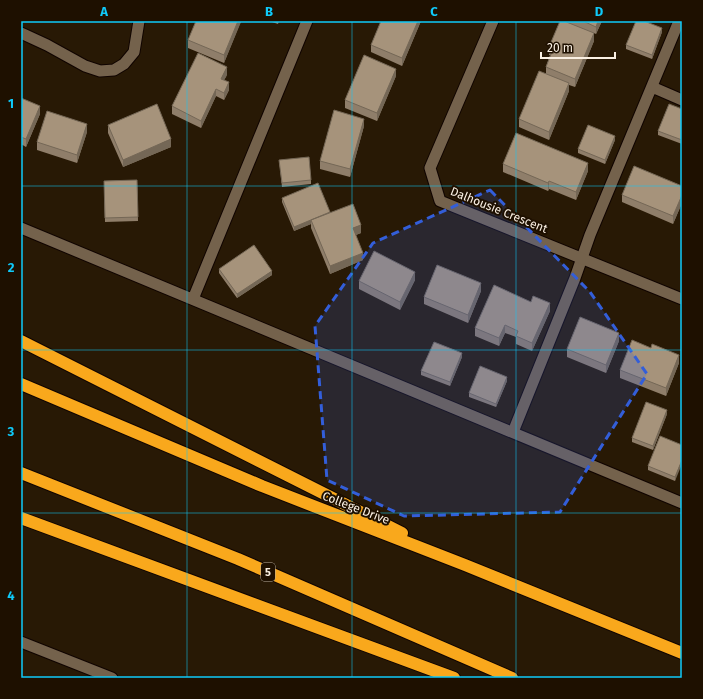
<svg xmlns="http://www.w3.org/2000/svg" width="703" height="699" font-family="'Fira Sans',sans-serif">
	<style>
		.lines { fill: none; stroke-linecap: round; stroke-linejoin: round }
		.service-casing { stroke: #100400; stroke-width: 13 }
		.minor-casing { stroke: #100400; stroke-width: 13 }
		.motorway-casing { stroke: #100400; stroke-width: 14 }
		.service { stroke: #74624c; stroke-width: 11 }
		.minor { stroke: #74624c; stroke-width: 11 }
		.motorway { stroke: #f9a81c; stroke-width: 12 }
		.wall { fill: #8f7e6a }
		.shaded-wall { fill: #746756 }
		.building { fill: #a6937b; stroke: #746756 }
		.marked { fill: #335ed9; fill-opacity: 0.2; stroke: #335ed9; stroke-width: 3; stroke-dasharray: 8 5; stroke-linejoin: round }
		.grid { fill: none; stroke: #0fcafa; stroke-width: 1; stroke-opacity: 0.55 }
		.labels { text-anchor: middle; stroke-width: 4; stroke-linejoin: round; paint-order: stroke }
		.shield { fill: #1e1000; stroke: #b8ad9f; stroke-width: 1 }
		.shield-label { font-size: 11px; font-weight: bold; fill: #faf0e3 }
		.street-label { font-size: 12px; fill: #faf0e3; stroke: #1e1000 }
		.neatline { fill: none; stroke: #0fcafa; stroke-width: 1.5 }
		.grid-label { font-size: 13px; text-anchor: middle; font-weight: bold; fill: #0fcafa }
	</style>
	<rect width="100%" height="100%" fill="#281905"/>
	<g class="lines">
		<defs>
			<path id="service" d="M652 87 682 100
				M21 228 682 503
				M193 299 307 21
				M513 432 575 278 590 235 679 21
				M21 642 112 678"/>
			<path id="minor" d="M493 21 430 168 440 201 682 299
				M21 33 47 45 85 66 100 71 114 70 124 64 134 52 139 21"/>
			<path id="motorway" d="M21 341 402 533
				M21 384 262 486 465 565 682 653
				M21 473 238 559 512 678
				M21 518 454 678"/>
		</defs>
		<use href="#service" class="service-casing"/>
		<use href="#minor" class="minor-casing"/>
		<use href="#motorway" class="motorway-casing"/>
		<use href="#service" class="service"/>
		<use href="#minor" class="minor"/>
		<use href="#motorway" class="motorway"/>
	</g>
	<path class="wall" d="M241 21 224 63 188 48V40Z
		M269 21H279L278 24Z
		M421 21 402 66 371 52V45Z
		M564 21H602L596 34 594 33V41L575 87 569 85V91L549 140 519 127V119L546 73V67L550 55H549V47Z
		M662 32 652 59 626 49V45Z
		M227 75 224 80 229 90 224 100 216 96 201 128 172 114V106Z
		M396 76 377 121 345 108V100Z
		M21 98 40 114 26 147 21 144Z
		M682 109V144L658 135V131Z
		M108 125 171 147 123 167 108 133Z
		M364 126 350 177 320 169V161Z
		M87 132 77 163 37 150V142Z
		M615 140 605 164 578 153V149Z
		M279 160 311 180V184L282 187Z
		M503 164 588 171 576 200 549 189 548 191 503 172Z
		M137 180 138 221 105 222 104 181Z
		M682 186V203L673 224 622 202V195Z
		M282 198 330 213 361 233 356 235 363 260 330 274 311 228V224L294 231 282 202Z
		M219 269 272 275 237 298 219 273Z
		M415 280 400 310 359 289V281Z
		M481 291 468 323 424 304V297Z
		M550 311 532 351 516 344V337L505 333 499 346 475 336V328Z
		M619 341 606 373 567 357V349Z
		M462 357 450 386 421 375V371Z
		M679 363 666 396 620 378V370Z
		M507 381 496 407 469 397V393Z
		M667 414 653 450 632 442V438Z
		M682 445 675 481 648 470V466Z"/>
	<path class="shaded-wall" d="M238 21H241V22L224 63V55Z
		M418 21H421L402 66V58Z
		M598 21H602L596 34V27Z
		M662 28V32L652 59V55Z
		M594 33V41L575 87V79Z
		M227 67V75L221 86V79Z
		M396 69V76L377 121V113Z
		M229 82V90L224 100V93Z
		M569 83V91L549 140V132Z
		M216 89V96L201 128V121Z
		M40 106V114L26 147V139Z
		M364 119V126L350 177V169Z
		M87 124V132L77 163V155Z
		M615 136V140L605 164V160Z
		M171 139V147L123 167V160Z
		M588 163V171L576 200V192Z
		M549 181V189L548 191V183Z
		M682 195V203L673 224V216Z
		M330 212V216L311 220V224L294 231V227Z
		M361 225V233L353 236V228Z
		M363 253V260L330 274V266Z
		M272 271V275L237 298V294Z
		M415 272V280L400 310V302Z
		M481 283V291L468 323V315Z
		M550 303V311L532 351V343Z
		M505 325V333L499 346V338Z
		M619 333V341L606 373V365Z
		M462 353V357L450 386V382Z
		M679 355V363L666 396V388Z
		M507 377V381L496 407V404Z
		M667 410V414L653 450V446Z
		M682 460V464L675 481V477Z"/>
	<path class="building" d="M196 21H238L224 55 188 40Z
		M381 21H418L402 58 371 45Z
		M560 21H564L594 33 575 79 546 67 553 49 549 47Z
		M583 21H598L596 27Z
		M636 21H644L662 28 652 55 626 45Z
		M198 53 227 67 221 79 229 82 224 93 216 89 201 121 172 106Z
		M364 55 396 69 377 113 345 100Z
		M539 71 569 83 549 132 519 119Z
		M21 98 40 106 26 139 21 137Z
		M157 104 171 139 123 160 108 125Z
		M669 104 682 109V140L658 131Z
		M334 110 364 119 350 169 320 161Z
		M47 111 87 124 77 155 37 142Z
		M588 125 615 136 605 160 578 149Z
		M516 133 588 163 576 192 549 181 548 183 503 164Z
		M309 157 311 180 282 183 279 160Z
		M634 166 682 186V195L673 216 622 195Z
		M137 180 138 217 105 218 104 181Z
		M318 183 330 212 294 227 282 198Z
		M353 204 361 225 353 228 363 253 330 266 311 220Z
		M254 245 272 271 237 294 219 269Z
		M374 251 415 272 400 302 359 281Z
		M437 265 481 283 468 315 424 297Z
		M494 285 531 302 533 296 550 303 532 343 516 336 518 331 505 325 499 338 475 328Z
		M580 317 619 333 606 365 567 349Z
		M632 340 651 348 652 344 679 355 666 388 620 370Z
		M434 342 462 353 450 382 421 371Z
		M480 366 507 377 496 404 469 393Z
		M646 402 667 410 653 446 632 438Z
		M660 436 682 445V460L675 477 648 466Z"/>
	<path class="marked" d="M490 190 590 292 647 374 560 512 404 516 327 480 315 326 373 243Z"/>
	<path class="grid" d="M187 21V678M352 21V678M516 21V678M21 186H682M21 350H682M21 513H682"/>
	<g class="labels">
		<rect class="shield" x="261" y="563" width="14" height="18" rx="3"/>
		<g class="shield-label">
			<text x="268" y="576">5</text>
		</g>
		<g class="street-label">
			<text transform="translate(499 210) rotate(22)" y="4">Dalhousie Crescent</text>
			<text transform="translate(356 508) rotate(21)" y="4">College Drive</text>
		</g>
	</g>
	<rect width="703" height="699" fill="none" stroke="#1e1000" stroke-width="44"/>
	<path d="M541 52v6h74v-6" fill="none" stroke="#faf0e3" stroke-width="2"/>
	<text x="547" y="52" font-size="12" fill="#faf0e3" stroke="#1e1000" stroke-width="3" paint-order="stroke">20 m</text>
	<rect x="22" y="22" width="659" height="655" class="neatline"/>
	<g class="grid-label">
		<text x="104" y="16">A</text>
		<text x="269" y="16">B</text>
		<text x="434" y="16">C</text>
		<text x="599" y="16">D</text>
		<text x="11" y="108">1</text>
		<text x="11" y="272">2</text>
		<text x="11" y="436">3</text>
		<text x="11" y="600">4</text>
	</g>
</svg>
